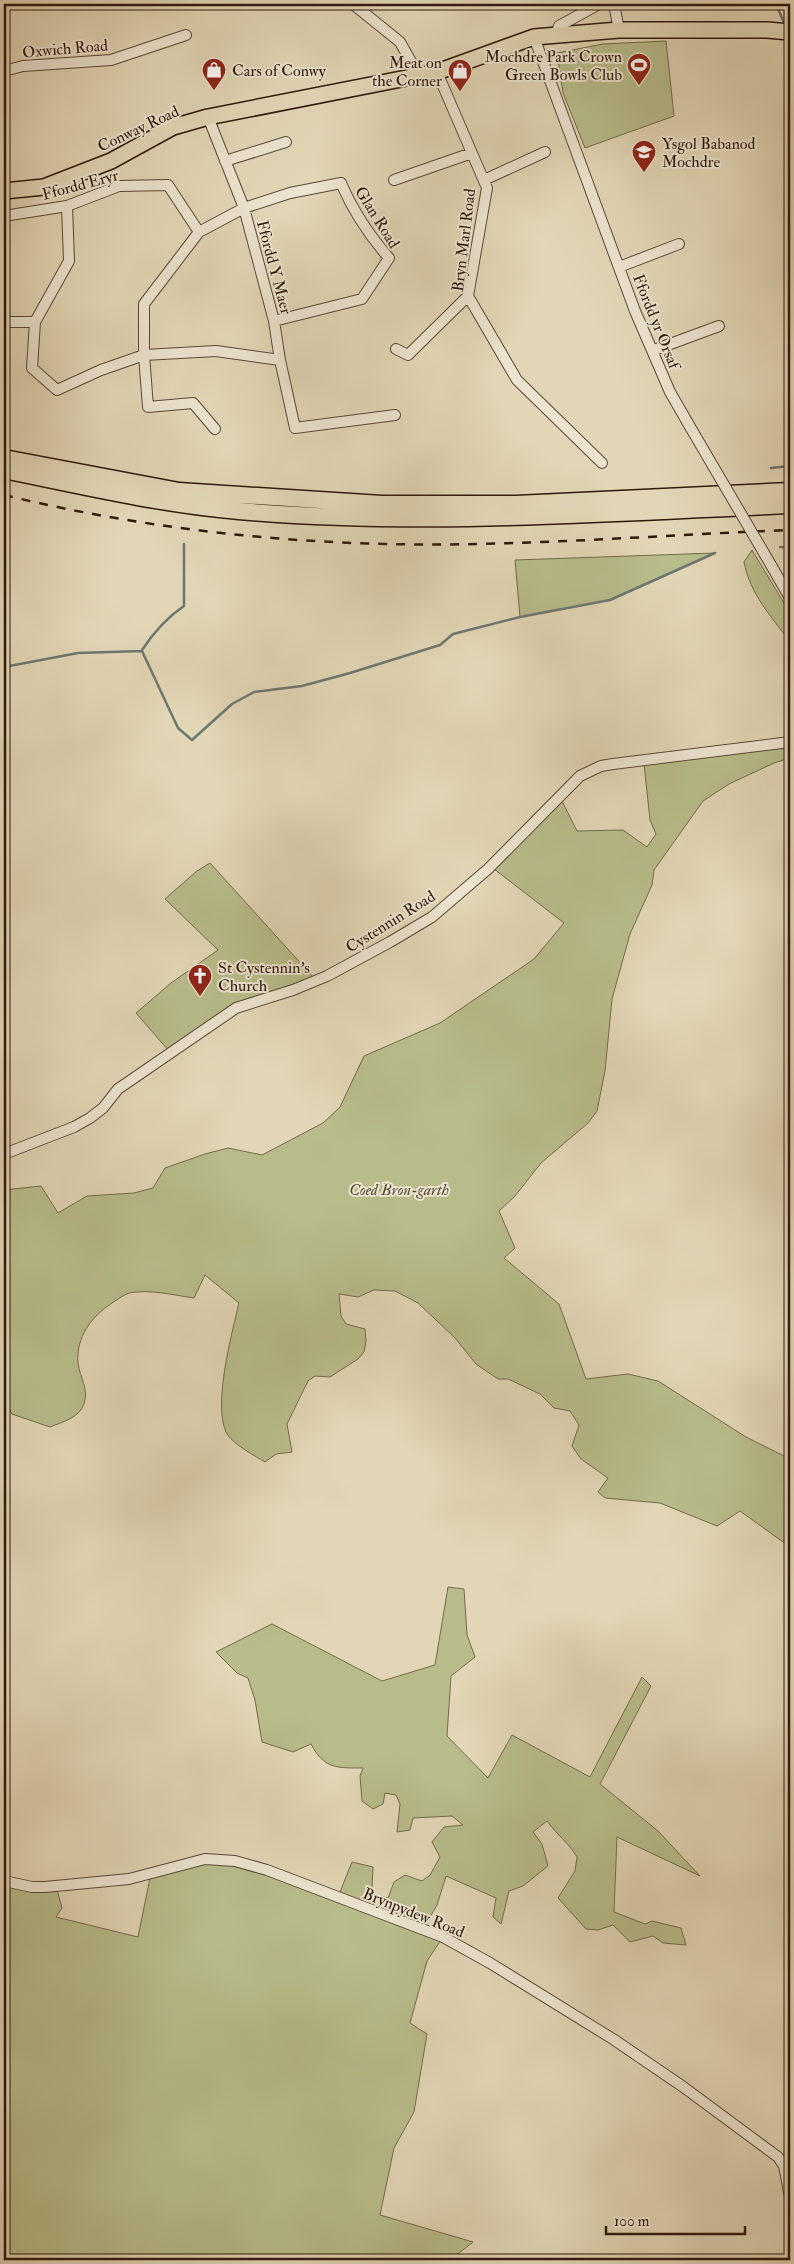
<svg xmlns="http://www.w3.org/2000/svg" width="794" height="2264" font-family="'IM FELL Double Pica',serif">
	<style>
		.green { fill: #b8bc8b; stroke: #746a4c }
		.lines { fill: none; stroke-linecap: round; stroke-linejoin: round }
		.stream { stroke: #6d7872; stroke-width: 2.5 }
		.minor-casing { stroke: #5c4838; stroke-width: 12 }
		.primary-casing { stroke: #2f190e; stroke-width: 18 }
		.trunk-casing { stroke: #2f190e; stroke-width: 19 }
		.minor { stroke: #ece4d0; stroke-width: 10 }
		.primary { stroke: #e2d6b6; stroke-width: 15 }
		.trunk { stroke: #e2d6b6; stroke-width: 16 }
		.rail { stroke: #2f190e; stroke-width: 2.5; stroke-dasharray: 9 9; stroke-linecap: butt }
		.minor-bridge-casing { stroke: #5c4838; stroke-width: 12; stroke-linecap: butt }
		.minor-bridge { stroke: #ece4d0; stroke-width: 10 }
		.labels { text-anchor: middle; stroke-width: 4; stroke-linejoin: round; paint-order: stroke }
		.street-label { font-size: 16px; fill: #2f190e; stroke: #ece4d0 }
		.poi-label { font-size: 16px; fill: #2f190e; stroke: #ece4d0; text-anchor: start }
		.park-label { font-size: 16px; font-style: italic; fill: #584a34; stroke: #ece4d0 }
	</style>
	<rect width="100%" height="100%" fill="#e2d6b6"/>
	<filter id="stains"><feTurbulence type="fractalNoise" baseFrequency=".004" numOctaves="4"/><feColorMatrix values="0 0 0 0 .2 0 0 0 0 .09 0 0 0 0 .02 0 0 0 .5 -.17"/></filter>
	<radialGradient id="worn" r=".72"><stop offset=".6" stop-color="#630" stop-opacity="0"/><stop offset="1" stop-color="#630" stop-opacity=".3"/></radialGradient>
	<path class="green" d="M666 41 674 116 585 148 563 93 557 53 603 44Z
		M752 550 790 613V642C771 616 750 594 744 562Z
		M715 553 610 600 520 617 515 560Z
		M790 746V758L774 763 729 784 703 801 654 870 652 885 630 934 612 999 605 1071 597 1111 588 1123 541 1163 515 1196 499 1211 515 1248 504 1258 559 1304 586 1379 628 1374 658 1381 746 1437 790 1459V1547L740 1511 717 1526 660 1503 605 1498 598 1492 608 1478 581 1459 572 1446 579 1425 570 1411 554 1408 540 1394 508 1379H498L476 1364 455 1338 418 1303 395 1291 374 1290 358 1297 339 1294 341 1316 346 1324 365 1329 366 1341 364 1352 358 1359 330 1377 315 1376 308 1381 287 1424 292 1452 276 1454 265 1462C255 1456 231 1443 226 1432 213 1403 232 1333 239 1303L205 1275 194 1298C173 1295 150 1289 129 1293 123 1295 117 1300 112 1303 91 1317 76 1337 78 1363 80 1378 89 1389 84 1404 79 1418 62 1422 50 1427L12 1414 4 1401V1190L41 1186 58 1213 87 1196 134 1193 153 1188 165 1168 205 1154 228 1148 262 1155 323 1123 340 1107 364 1056 440 1023 534 959 564 923 494 869 561 799 577 831 623 830 647 847 656 834 650 820 644 764Z
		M210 863 314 978 243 1000 208 1021 169 1051 136 1013 171 983 218 950 165 899 197 871Z
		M448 1587 464 1589 467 1635 475 1657 451 1676 447 1736 488 1778 512 1735 590 1777 642 1677 651 1686 600 1784 658 1831 700 1876 617 1837 614 1912 645 1924 652 1921 681 1928 686 1945 663 1943 653 1936 630 1942 613 1925 598 1930 586 1929 558 1898 575 1871 577 1857C569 1843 557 1835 547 1821L533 1832 542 1844 548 1866 523 1886 509 1891 501 1924 493 1917 496 1898 446 1876 437 1905 423 1929 443 1937 427 1961 410 2023 427 2034 414 2112 394 2148 380 2215 473 2242 450 2260H4V1881L56 1886 62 1908 56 1917 138 1937 151 1873 218 1858 338 1897 352 1862 373 1867 372 1887 369 1893 388 1898 394 1882 405 1875 422 1881 430 1875 440 1857 432 1842 444 1827 463 1825 452 1816 413 1818 410 1830 397 1832 400 1804 396 1795 385 1793 383 1804 373 1809 362 1801 360 1776 363 1768C337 1768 324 1769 311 1744L293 1752 262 1742 255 1700 248 1678 237 1673 216 1652 272 1624 382 1681 435 1665Z"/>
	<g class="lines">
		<path class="stream" d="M776 4 785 25
			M771 468 790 466
			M780 547 790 548
			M142 650C154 632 166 618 184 606V544
			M4 667 78 653 142 651 178 728 192 740 232 704 254 692 302 686 350 673 440 645 453 634 520 617 610 600 715 553"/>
		<defs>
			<path id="minor" d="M353 4 400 42 419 76
				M614 4 619 30
				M556 34 559 26 599 4
				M534 37 635 311 670 392 689 425
				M4 71 23 66 111 60 186 35
				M437 72 487 188 468 296 517 380 602 463
				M208 117 244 208 274 321 280 360 295 428 395 415
				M225 161 286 142
				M394 180 472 153
				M484 180 545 152
				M67 206 69 261 35 322 32 368 57 390 101 370 144 355 216 351 280 360
				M4 216 67 206 119 186 168 185 199 232
				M619 267 679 244
				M4 322H35
				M396 349 408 355 468 296
				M654 350 719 326
				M215 429 193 403 148 407 144 355V304L199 232 244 208 290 193 341 183C353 211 368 234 389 258L362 299 274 321
				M771 565 790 598
				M4 1154 74 1127 90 1118 103 1108 118 1089 236 1008 293 990 327 976 390 942 432 917 488 869 580 776 601 766 613 764 790 742
				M4 1881 32 1887H45L129 1879 205 1859 235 1861 267 1870 443 1937 490 1963 613 2039 682 2086 778 2157 784 2166 790 2197"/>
			<path id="primary" d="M4 191 44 187 111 161 173 127 208 117 437 72 534 37 619 30H767L790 32"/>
			<path id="trunk" d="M4 458 179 491 382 504H516L790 491
				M4 470C82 486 159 504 239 511 422 527 606 513 790 505"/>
		</defs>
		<use href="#minor" class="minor-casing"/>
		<use href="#primary" class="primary-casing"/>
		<use href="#trunk" class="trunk-casing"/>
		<use href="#minor" class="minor"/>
		<use href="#primary" class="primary"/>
		<use href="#trunk" class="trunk"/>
		<path class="rail" d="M4 495C128 525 257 541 385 544 520 547 656 535 790 530"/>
		<defs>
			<path id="minor-bridge" d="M689 425 771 565"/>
		</defs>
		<use href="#minor-bridge" class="minor-bridge-casing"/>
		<use href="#minor-bridge" class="minor-bridge"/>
	</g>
	<defs>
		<symbol id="stadium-pin" viewBox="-11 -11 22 30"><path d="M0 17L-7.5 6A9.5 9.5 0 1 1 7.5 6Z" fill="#8f2418" stroke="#ece4d0"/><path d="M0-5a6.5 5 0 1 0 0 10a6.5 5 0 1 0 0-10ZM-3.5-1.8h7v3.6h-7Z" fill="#fff"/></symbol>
		<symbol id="shop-pin" viewBox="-11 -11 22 30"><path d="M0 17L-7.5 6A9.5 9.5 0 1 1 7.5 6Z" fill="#8f2418" stroke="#ece4d0"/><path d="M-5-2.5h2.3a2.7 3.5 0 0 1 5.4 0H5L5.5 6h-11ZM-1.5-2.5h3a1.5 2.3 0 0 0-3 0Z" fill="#fff"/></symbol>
		<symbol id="school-pin" viewBox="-11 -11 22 30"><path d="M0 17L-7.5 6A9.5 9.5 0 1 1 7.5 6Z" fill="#8f2418" stroke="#ece4d0"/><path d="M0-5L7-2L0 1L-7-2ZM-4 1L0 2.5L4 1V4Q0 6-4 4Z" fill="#fff"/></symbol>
		<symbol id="church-pin" viewBox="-11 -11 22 30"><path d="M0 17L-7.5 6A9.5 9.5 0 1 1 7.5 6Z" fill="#8f2418" stroke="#ece4d0"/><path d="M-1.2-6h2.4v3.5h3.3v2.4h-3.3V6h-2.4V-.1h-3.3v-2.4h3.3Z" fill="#fff"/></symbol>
	</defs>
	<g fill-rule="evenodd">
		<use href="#stadium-pin" x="625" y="51" width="28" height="38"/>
		<use href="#shop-pin" x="200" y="56" width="28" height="38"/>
		<use href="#shop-pin" x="446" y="57" width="28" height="38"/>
		<use href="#school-pin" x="630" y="138" width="28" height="38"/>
		<use href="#church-pin" x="186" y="962" width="28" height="38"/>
	</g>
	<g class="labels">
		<g class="street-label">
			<text transform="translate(65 48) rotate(-5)" y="6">Oxwich Road</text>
			<text transform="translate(138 128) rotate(-25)" y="6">Conway Road</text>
			<text transform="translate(80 184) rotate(-15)" y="6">Ffordd Eryr</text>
			<text transform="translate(378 217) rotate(58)" y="6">Glan Road</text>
			<text transform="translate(463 240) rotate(-83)" y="6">Bryn Marl Road</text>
			<text transform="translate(275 267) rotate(75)" y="6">Ffordd Y Maer</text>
			<text transform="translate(657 321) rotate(68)" y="6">Ffordd yr Orsaf</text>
			<text transform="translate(390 921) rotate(-32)" y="6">Cystennin Road</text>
			<text transform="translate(414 1912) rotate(22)" y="6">Brynpydew Road</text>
		</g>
		<g class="poi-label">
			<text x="622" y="62" text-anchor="end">Mochdre Park Crown<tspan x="622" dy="18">Green Bowls Club</tspan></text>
			<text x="442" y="68" text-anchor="end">Meat on<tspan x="442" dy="18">the Corner</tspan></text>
			<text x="232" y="76">Cars of Conwy</text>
			<text x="662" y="149">Ysgol Babanod<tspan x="662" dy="18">Mochdre</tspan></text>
			<text x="218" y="973">St Cystennin's<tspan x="218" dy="18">Church</tspan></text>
		</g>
		<g class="park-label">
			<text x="399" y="1195">Coed Bron-garth</text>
		</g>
	</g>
	<rect width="794" height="2264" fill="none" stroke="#e2d6b6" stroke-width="20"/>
	<rect x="5" y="5" width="784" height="2254" fill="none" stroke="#2f190e" stroke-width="2.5"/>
	<rect x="10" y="10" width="774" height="2244" fill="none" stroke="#2f190e"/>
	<path d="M606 2226v8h139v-8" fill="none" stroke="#2f190e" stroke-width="2.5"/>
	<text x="614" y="2226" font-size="15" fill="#2f190e" stroke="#ece4d0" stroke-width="4" paint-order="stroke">100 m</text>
	<rect width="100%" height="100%" filter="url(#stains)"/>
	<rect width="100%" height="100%" fill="url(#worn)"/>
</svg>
